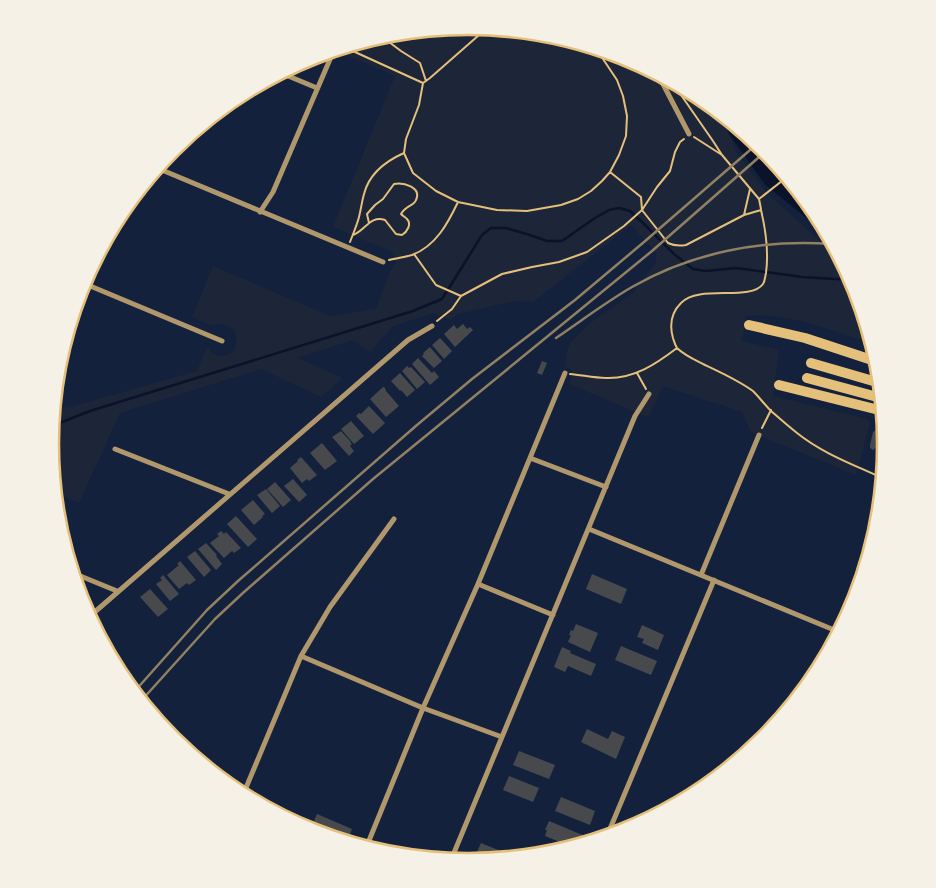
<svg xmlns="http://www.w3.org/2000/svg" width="936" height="888" font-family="Arial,sans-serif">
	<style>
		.green { fill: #1d2539 }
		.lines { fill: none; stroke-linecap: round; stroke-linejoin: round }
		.stream { stroke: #0b132b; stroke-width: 2.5 }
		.river { stroke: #0b132b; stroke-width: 16 }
		.building { fill: #48494c }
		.path { stroke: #e5c07b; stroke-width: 2 }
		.minor { stroke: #b1986c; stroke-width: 5 }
		.trunk { stroke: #e5c07b; stroke-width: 9 }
		.motorway { stroke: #e5c07b; stroke-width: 10 }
		.rail { stroke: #918062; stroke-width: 2.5 }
		.rim { fill: none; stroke: #e5c07b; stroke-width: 2.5 }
	</style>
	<rect width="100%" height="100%" fill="#14213d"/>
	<path class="green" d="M468 26 550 34 628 58 700 97 725 117 735 150 767 193 840 259 854 284 872 344C840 333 811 321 778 317 767 316 757 314 746 316L742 341 779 350 773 396 867 419 870 423 856 475 751 432 742 412 663 386 648 417 569 384 573 371 565 366 568 348 571 342 590 323 632 294 656 263V253L631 225 533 302 514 301 458 314 450 320 434 313 393 326 370 352 353 340 297 358 343 378 321 397 261 369 120 413 79 503 55 492 50 444 54 403 67 408 197 371 207 347C209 349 211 352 213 353 230 364 244 343 232 328L222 324 210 325 192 317 213 266 330 316 376 309 390 272 396 263 392 252 333 227 395 76 343 54 347 46 387 34Z
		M750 137 764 149 796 188 776 173Z"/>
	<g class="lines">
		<path class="stream" d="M52 426 90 411 413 311 442 299 482 235 491 228H506L530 235 547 241H562L595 218 609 210 619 208 630 211 643 223 674 254 693 269 706 271 736 268 802 277 852 280"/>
		<path class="river" d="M733 124 736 130 771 179 819 218"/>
	</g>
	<path class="building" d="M463 324 467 329 470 327 473 330 455 347 444 334 454 325 457 329Z
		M440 338 452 351 444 359 432 345Z
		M430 347 442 361 434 368 422 356 424 354 423 353Z
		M418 358 432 373 434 371 439 377 430 385 412 364Z
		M542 361 547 363 542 375 537 373Z
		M407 366 409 368 411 367 425 382 417 389 402 371Z
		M400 373 415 390 407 397 401 390 400 391 391 381Z
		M383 387 385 388 386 391 399 406 386 417 370 399Z
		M369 406 385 423 373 434 356 416 359 413 361 414Z
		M351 421 364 436 354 444 341 429Z
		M876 430 879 431 880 434 877 447 873 450 870 448V445L873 432Z
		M341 431 351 442H350L352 444 350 446 354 451 349 456 332 437Z
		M322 443 337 461 325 470 310 453Z
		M301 457 317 475 309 481 307 479 302 483 290 468 298 461 297 460Z
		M293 479 307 495 299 502 284 486Z
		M275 482 291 500 283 507 267 489Z
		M266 489 280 506 272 513 257 495Z
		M253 500 265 514 262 516 263 517 254 525 241 510Z
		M236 516 257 539 248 547 227 524Z
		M221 531 224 534 226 532 241 548 234 553 232 551 224 558 210 543 219 536 217 534Z
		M206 543 217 555 216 556 222 564 216 570 198 549Z
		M195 551 211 570 204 577 187 557Z
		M180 561 196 580 189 585 187 583 179 589 167 575 179 565 177 564Z
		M592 574 627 589 621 604 586 589Z
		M163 575 179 594 170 601 156 584 162 580 160 578Z
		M150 589 168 609 158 617 140 597Z
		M576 624 598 633 590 652 568 642 571 635H569L571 630 573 631Z
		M642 625 664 635 658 650 642 643 644 639 637 637Z
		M621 646 657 661 651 675 615 660Z
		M562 647 571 651 570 653 596 664 591 676 568 666 565 672 554 667Z
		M587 729 608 739 612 731 625 737 616 759 581 742Z
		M519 751 555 765 549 779 513 765Z
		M509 776 539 788 533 802 503 790Z
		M561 797 595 811 590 825 555 811Z
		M317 814 352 829 347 842 332 837 311 828Z
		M549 821 585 836 581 844 572 847 545 836 547 830H545Z
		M481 843 508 854 506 858 486 860 475 856Z
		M545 844 560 850 549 854 540 855Z"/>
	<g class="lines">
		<path class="path" d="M381 36 401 51 420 63 426 81
			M344 47 423 83 430 78 487 28
			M672 82 713 141 722 155 759 199 787 177
			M423 83 419 105 406 139 404 153 413 173 436 191 458 202 497 210 527 211 561 205 578 199 591 191 602 181 610 172 619 155 626 136 627 116 623 96 617 80 597 50V49
			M694 137 722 155
			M610 172 641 197 642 210 668 243C674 246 680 246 686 245L744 215 761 210C766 231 769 251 766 273 765 277 765 281 763 284 750 302 699 284 681 303 671 313 669 324 673 338 674 341 675 345 677 348 684 355 695 360 703 364 720 372 738 380 753 391 759 397 765 405 771 411 779 418 788 426 797 433 822 453 852 464 880 477
			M759 199 761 209
			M744 215 750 189
			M353 235C365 231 370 215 385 220L396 234 402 235C407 232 412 224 407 219 405 217 403 216 401 214 406 205 414 206 416 200 422 187 403 182 394 184L383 199 375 205 367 214 369 223
			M350 242C353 234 357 225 359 217 361 209 362 201 364 194 369 174 386 161 404 153
			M414 254 436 285 461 296
			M389 260C397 258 405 257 412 255 436 246 448 223 458 202
			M437 321 452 309 461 296 502 274 532 267 559 262 587 252 624 226 642 210 657 187 670 171 675 152 680 142 684 139
			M637 373 646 389
			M570 374C582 375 594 378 606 378 634 379 656 364 677 348
			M762 428 771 410"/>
		<path class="minor" d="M643 66 663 84 689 134
			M281 73 317 88
			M157 168 383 262
			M260 212 273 192 334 50
			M83 283 222 341
			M115 449 229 494
			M530 458 606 487
			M589 529 839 632
			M73 573 117 591
			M701 575 759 435
			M478 584 553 615
			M89 617 408 340 432 326
			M301 656 423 708 502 737
			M243 795 301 656 330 607 394 519
			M607 836 714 580
			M366 848 423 708 478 584 565 373
			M451 860 635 416 649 394"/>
		<path class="trunk" d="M843 625 862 579"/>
		<path class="motorway" d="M749 325 805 338 878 362
			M811 363 880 383
			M807 378 881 398
			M779 385 883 411"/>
		<path class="rail" d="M556 338C581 321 606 302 632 287 693 252 763 239 832 244
			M134 692 207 610 238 581 417 425 472 379 575 300 644 242 757 144
			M141 701 215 619 244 592 373 479 652 251 766 151"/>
	</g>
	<path d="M0 0H936V888H0ZM59 444a409 409 0 1 1 818 0a409 409 0 1 1-818 0Z" fill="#f6f1e7" fill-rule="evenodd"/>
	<path class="rim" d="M59 444a409 409 0 1 1 818 0a409 409 0 1 1-818 0Z"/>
</svg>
